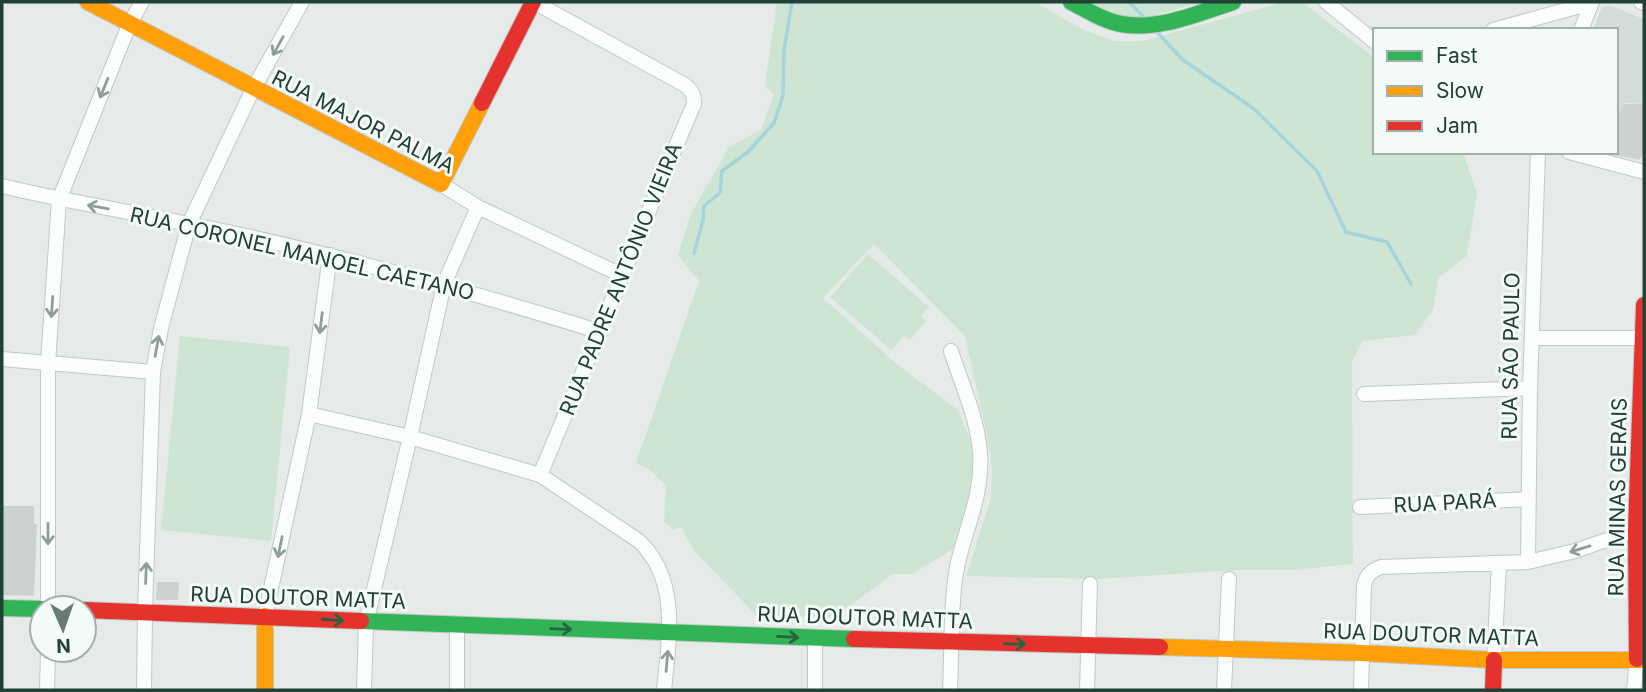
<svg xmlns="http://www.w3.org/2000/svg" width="1646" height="692" font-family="Inter,sans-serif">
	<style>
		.built { fill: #d3ddd8 }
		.green { fill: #cee5d4 }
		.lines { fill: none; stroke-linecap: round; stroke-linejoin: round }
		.stream { stroke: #a4d5dc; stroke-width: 3.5 }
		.building { fill: #ccd2d0 }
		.street-casing { stroke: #c3c8c6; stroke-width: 16 }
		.fast-casing { stroke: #c1c9c6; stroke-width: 18 }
		.slow-casing { stroke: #c1c9c6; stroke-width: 18 }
		.jam-casing { stroke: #c1c9c6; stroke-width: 18 }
		.street { stroke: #fbfcfc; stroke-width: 14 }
		.fast { stroke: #30b455; stroke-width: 16 }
		.slow { stroke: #ff9f0a; stroke-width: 16 }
		.jam { stroke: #e5322d; stroke-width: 16 }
		.oneway { stroke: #8e9e9a }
		.oneway2 { stroke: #266440 }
		.labels { text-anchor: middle; stroke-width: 6; stroke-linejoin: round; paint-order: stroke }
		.street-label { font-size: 21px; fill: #214137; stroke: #f4faf7 }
	</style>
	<rect width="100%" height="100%" fill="#e6ebe9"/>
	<path class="built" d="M1609 5 1644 19V104L1624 103 1616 119V30H1593L1602 7Z"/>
	<path class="green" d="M777 2H1035L1082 29 1115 41H1143L1284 2H1302L1375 58V152H1463L1477 194 1467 256 1438 278 1433 310 1415 335 1363 341 1352 361 1353 564 1294 570H1236L1099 579 966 576 991 498 992 471 988 440 965 336 874 244 823 298 899 366 958 410 972 444 977 473 958 546 912 574H893L835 617 757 616 695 552 681 527 674 530 664 522 666 486 649 469 636 463 699 281 678 255 691 214 729 147 761 130 774 95 765 85Z
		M1080 2H1203L1152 16 1125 17Z
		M868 254 929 307 921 316 926 321 910 340 904 336 891 350 830 297Z
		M180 336 290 347 271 541 161 530Z"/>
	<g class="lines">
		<path class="stream" d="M1129 2 1144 17
			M1156 31 1183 60 1253 108 1317 171 1346 232 1387 242 1411 284
			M694 253 703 220 704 206 720 193 722 171 749 151 774 123 783 96 784 50 792 2"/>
	</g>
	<path class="building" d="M1624 104H1644V153L1639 160 1616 155V119Z
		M2 506H34V524H37L34 596 2 595Z
		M157 582H179L178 600H156Z"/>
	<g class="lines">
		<defs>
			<path id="street" d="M534 2 685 85C692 90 694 95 694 104 641 227 592 352 540 475
				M1326 2 1375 42
				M1641 2 1644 3
				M1493 30 1591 3
				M1581 30 1592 2
				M1569 152 1644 172
				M441 184 478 207 621 275
				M2 186C64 201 127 211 189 224 329 252 465 290 601 332
				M1532 338H1643
				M2 359 153 372
				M1364 394 1530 388
				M309 414 410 437 540 475 639 541C680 580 669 639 664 690
				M1360 507 1529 499
				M1528 562 1530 388 1538 152
				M48 608V364L59 200 129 25 142 2
				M265 616 309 414 330 255
				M457 626V690
				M1494 660 1499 564
				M47 690 48 650
				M144 690 145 613 153 372 161 328 189 224 253 89 302 2
				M364 690 366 623 410 437 444 284 478 207
				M815 690V638
				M950 690C952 651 950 600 958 562 967 525 983 493 980 453 978 419 961 383 951 351
				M1087 690 1090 584
				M1224 690 1229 579
				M1361 690 1364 585C1367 574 1371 571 1381 567L1528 562 1575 551 1641 528
				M1634 690 1637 659"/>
			<path id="fast" d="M1071 2C1087 10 1103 21 1121 24 1159 31 1198 13 1233 2
				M2 608 42 609
				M361 621 854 639"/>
			<path id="slow" d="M88 2 441 184 482 103
				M265 616V690
				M1160 647 1362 653 1494 660H1644"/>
			<path id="jam" d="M482 103 533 2
				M84 610 361 621
				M854 639 1160 647
				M1637 659 1636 530 1644 305
				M1493 690 1494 660"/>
		</defs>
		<use href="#street" class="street-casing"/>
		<use href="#fast" class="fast-casing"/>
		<use href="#slow" class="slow-casing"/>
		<use href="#jam" class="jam-casing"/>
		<use href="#street" class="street"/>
		<use href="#fast" class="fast"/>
		<use href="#slow" class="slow"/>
		<use href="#jam" class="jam"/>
	</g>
	<defs><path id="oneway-shaft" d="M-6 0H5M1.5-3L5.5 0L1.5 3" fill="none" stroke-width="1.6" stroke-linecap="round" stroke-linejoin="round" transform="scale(1.75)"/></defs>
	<g class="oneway">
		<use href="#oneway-shaft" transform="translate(278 46) rotate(119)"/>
		<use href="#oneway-shaft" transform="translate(104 88) rotate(112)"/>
		<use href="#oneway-shaft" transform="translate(98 207) rotate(-170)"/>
		<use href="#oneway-shaft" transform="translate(52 307) rotate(94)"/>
		<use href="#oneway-shaft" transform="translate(321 323) rotate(97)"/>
		<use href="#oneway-shaft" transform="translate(157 346) rotate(-80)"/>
		<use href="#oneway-shaft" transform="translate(48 534) rotate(90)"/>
		<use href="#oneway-shaft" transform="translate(280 547) rotate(102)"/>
		<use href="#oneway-shaft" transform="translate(1580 549) rotate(163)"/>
		<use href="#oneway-shaft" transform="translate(146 573) rotate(-88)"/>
		<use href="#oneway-shaft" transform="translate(667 661) rotate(-85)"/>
	</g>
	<g class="oneway2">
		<use href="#oneway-shaft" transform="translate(333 620) rotate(4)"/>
		<use href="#oneway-shaft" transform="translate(561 629) rotate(2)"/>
		<use href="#oneway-shaft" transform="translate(788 637) rotate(3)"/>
		<use href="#oneway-shaft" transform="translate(1015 644) rotate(2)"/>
	</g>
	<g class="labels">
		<g class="street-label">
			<text transform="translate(363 122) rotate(27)" y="7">RUA MAJOR PALMA</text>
			<text transform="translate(302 254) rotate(13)" y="7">RUA CORONEL MANOEL CAETANO</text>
			<text transform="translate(621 279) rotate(-68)" y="7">RUA PADRE ANTÔNIO VIEIRA</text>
			<text transform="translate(1511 356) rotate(-89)" y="7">RUA SÃO PAULO</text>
			<text transform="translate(1618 497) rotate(-89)" y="7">RUA MINAS GERAIS</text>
			<text transform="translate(1445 503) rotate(-3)" y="7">RUA PARÁ</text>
			<text transform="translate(298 598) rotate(2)" y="7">RUA DOUTOR MATTA</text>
			<text transform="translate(865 618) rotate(2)" y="7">RUA DOUTOR MATTA</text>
			<text transform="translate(1431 635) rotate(2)" y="7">RUA DOUTOR MATTA</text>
		</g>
	</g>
	<rect width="1646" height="692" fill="none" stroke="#214137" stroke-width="7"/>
	<rect x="1373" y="28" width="245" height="126" fill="#f4faf7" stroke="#a0b0aa" stroke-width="2"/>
	<rect x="1387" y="51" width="35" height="10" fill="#30b455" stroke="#a0b0aa" stroke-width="2"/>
	<text x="1436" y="63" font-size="21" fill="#214137">Fast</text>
	<rect x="1387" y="86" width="35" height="10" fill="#ff9f0a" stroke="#a0b0aa" stroke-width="2"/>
	<text x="1436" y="98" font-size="21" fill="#214137">Slow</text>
	<rect x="1387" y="121" width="35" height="10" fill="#e5322d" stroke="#a0b0aa" stroke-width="2"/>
	<text x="1436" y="133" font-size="21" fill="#214137">Jam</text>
	<g transform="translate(63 629) rotate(178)"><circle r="33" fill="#f4faf7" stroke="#a0b0aa" stroke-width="2"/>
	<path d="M0-5L12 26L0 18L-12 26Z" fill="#667c75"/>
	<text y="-10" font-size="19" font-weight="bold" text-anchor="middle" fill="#214137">N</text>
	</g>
</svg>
